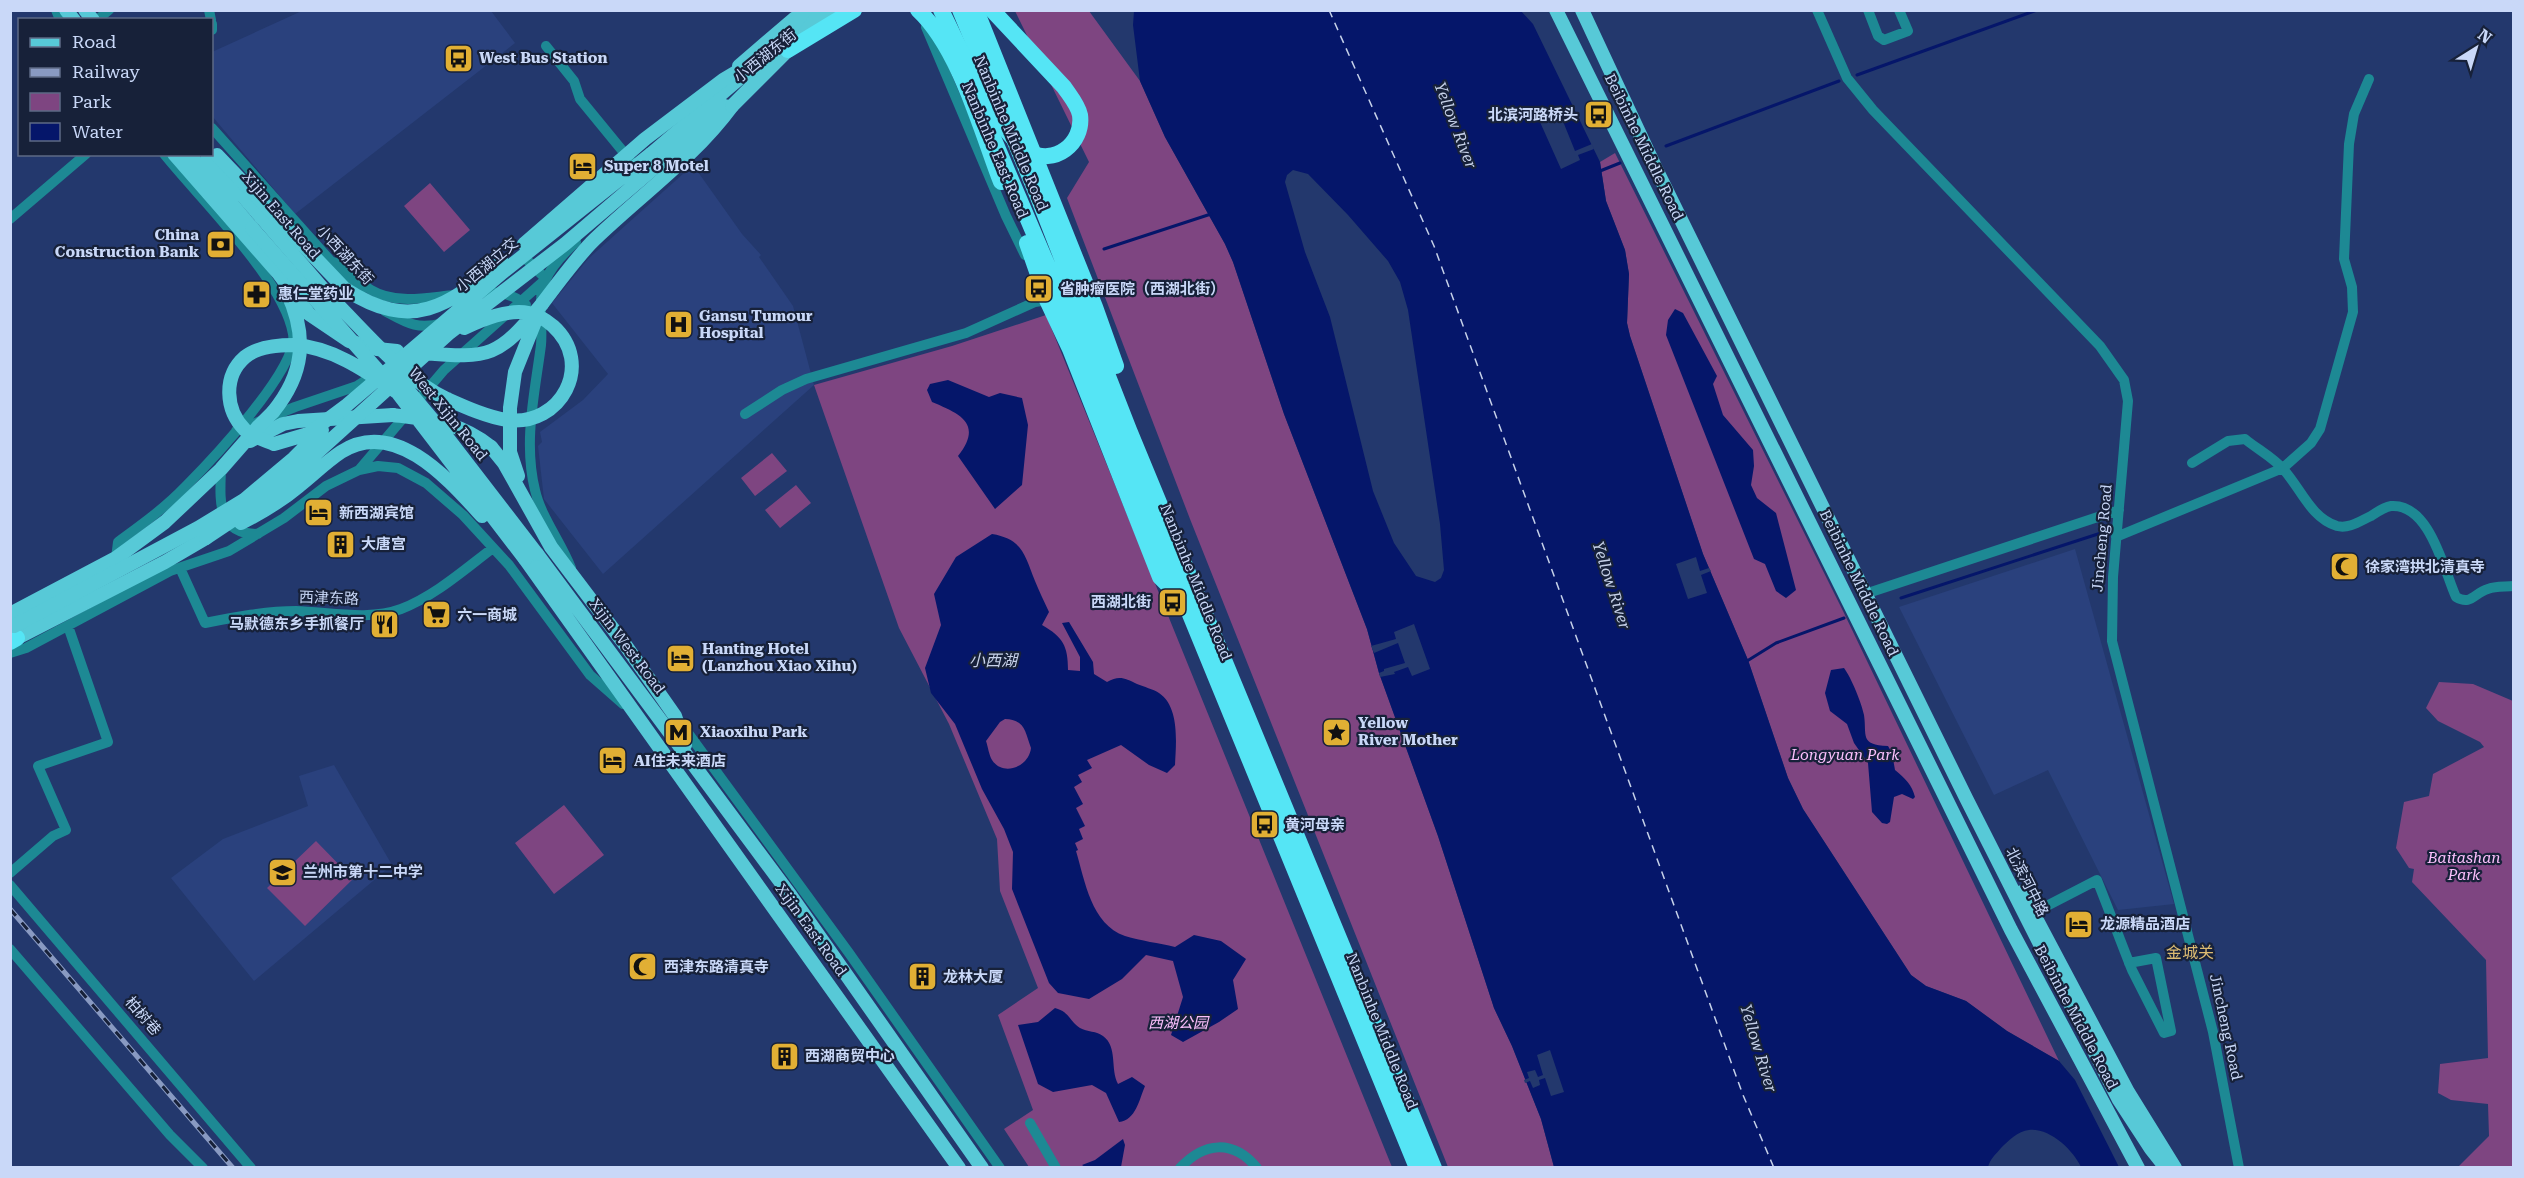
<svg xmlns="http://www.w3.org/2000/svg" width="2524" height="1178" font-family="'Roboto Serif','Noto Sans SC',serif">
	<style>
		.built { fill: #2a417d }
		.green { fill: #7e4581 }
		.water { fill: #05166a; fill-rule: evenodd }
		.pier { fill: #23386d }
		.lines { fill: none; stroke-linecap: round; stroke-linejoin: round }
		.stream { stroke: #05166a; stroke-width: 3 }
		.ferry { stroke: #c6d1e9; stroke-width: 1.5; stroke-dasharray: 8 6; stroke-linecap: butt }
		.minor { stroke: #1d8994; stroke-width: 10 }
		.major { stroke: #57c9d7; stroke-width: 14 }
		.highway { stroke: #55e5f5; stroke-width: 16 }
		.rail-casing { stroke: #899ac2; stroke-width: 5 }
		.rail { stroke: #172139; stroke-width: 3; stroke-dasharray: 9; stroke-linecap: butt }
		.major-bridge { stroke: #57c9d7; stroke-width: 14 }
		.highway-bridge { stroke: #55e5f5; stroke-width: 16 }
		.labels { text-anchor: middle; stroke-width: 4.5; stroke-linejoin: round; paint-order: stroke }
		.street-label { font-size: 15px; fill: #c9d8f8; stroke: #172139 }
		.poi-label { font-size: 15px; font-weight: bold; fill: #c9d8f8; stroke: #172139; text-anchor: start }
		.park-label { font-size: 15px; font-style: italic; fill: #fcc0fd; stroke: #172139 }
		.water-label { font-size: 16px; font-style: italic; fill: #c6d1e9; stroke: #172139 }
		.neighbourhood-label { font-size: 16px; fill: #dcbb72; stroke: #172139 }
	</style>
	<rect width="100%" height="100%" fill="#23386d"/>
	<path class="built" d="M304 10 491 11 515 43 295 214 212 116V52Z
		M693 165 742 234 761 255 759 257 793 306 814 385 603 574 544 499 538 446 542 442 540 432 583 400 608 374 552 303 588 259Z
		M2075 549 2174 904 2118 910 2048 770 1994 795 1899 607Z
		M334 765 392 865 254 981 171 878 223 839 308 806 299 776Z"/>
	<path class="green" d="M1015 11H1089L1140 81 1165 137 1225 244 1233 262 1284 414 1367 629 1379 673 1438 836 1494 1008 1512 1046 1541 1119 1554 1167H1448L1190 519 1067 198 1089 162Z
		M1615 153 1843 611 2059 1061 2007 1031 1966 1001 1926 986 1911 975 1803 809 1788 778 1748 660 1703 554 1630 336 1627 323 1629 274 1625 250 1606 201 1600 162Z
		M430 183 470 230 444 252 404 206Z
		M1046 315 1392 1167H1029L1004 1129 1033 1110 998 1015 1038 988 1000 891 997 839 949 724 899 628 814 385 952 346Z
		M772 453 787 471 755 496 741 478Z
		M796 485 811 503 780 528 765 510Z
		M2439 682 2473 684 2513 701V1167H2458L2489 1136 2488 1104 2451 1100 2438 1093 2440 1064 2488 1058 2486 960 2412 882 2414 869 2409 868 2396 848 2404 802 2429 796 2433 774 2484 747 2480 742 2438 721 2426 708Z
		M564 805 604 855 554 894 515 843Z
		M316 841 353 879 305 926 267 888Z"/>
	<path class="water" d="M1520 10 1533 24 1600 162 1606 201 1625 250 1629 274 1627 323 1630 336 1703 554 1748 660 1788 778 1803 809 1911 975 1926 986 1966 1001 2007 1031 2059 1061 2075 1080 2119 1167H2081C2073 1150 2050 1128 2029 1130 2018 1131 2008 1141 2001 1148 1996 1154 1990 1159 1988 1167H1554L1541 1119 1512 1046 1494 1008 1438 836 1379 673 1367 629 1284 414 1233 262 1225 244 1165 137 1140 81 1133 25 1134 11ZM1293 170 1308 174 1348 215 1388 261 1400 282 1408 310 1440 524 1444 570 1441 578 1435 582 1416 576 1394 543 1373 491 1330 317 1305 252 1285 182 1287 175Z
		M1675 309 1683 313 1717 376 1713 384 1723 415 1753 450 1754 466 1751 485 1757 498 1776 513 1796 590 1786 598 1776 591 1765 564 1754 559 1666 335 1668 320Z
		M948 380 989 397 1000 393 1022 398 1028 425 1022 485 995 509 958 456C983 424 961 414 932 402L927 390 930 384Z
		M992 534C1023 539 1025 556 1035 581 1039 591 1044 601 1049 612L1042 625C1063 637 1068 646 1068 670L1080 671V657L1062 623 1069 622 1093 662 1094 674 1107 682C1119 675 1125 678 1137 684 1144 687 1153 689 1159 693 1180 707 1176 744 1175 765L1167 773 1149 765 1121 745 1087 760 1092 768 1078 775 1082 782 1074 787 1083 804 1076 808 1085 826 1079 829 1083 839 1075 843 1078 850 1076 851C1085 881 1091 924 1125 936 1141 941 1159 943 1175 947L1194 935 1221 941 1246 959 1233 980 1238 1009 1219 1022 1183 1042 1171 1035 1183 997 1173 961 1146 955 1122 979 1089 999 1058 993 1049 983 1012 889 1013 852 1004 829 982 789 955 724 931 693 925 668 941 625 934 594 956 557ZM1005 719C1025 720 1025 731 1031 748 1029 767 1003 777 992 760 989 755 988 747 986 741L1000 722Z
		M1844 668C1851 677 1862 704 1864 715 1867 735 1859 745 1888 746L1892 753 1895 770C1905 778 1912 785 1915 797L1913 799 1902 794 1894 797 1890 822 1887 824 1882 823 1872 812 1868 763 1854 743 1847 724 1830 711 1825 693 1831 670Z
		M1055 1008C1070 1012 1069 1021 1080 1028 1087 1032 1097 1031 1103 1036 1118 1047 1110 1069 1118 1084L1132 1077 1145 1086C1139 1100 1136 1120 1119 1122L1106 1093 1092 1085 1053 1092 1038 1084 1018 1025 1038 1022Z
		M1123 1139 1125 1145 1121 1167H1085L1082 1165 1095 1160Z"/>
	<path class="pier" d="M1560 114 1575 151 1592 144 1594 149 1578 155 1580 160 1561 169 1540 122Z
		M1696 557 1700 571 1709 568 1711 571 1701 575 1707 593 1688 599 1676 564Z
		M1414 624 1430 669 1412 676 1408 667 1394 672 1395 674 1380 677 1379 673 1384 671V669L1405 663 1398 643 1374 653 1371 646 1396 639 1394 632Z
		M1550 1050 1564 1092 1551 1096 1545 1078 1539 1080 1540 1085 1533 1088 1530 1081 1525 1083 1524 1080 1529 1078 1527 1072 1535 1070 1538 1077 1543 1075 1537 1055Z"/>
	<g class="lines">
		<path class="stream" d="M1857 75 2037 10
			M1666 146 1839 81
			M1600 171 1620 163
			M1104 249 1211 214
			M1901 598 2101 533
			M1747 661 1776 643 1844 618"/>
		<path class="ferry" d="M1329 10 1434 246 1743 1095 1774 1168"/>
		<path class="minor" d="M56 10 60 20
			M209 10 211 20
			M1817 10 1847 78 1873 110 2100 346 2124 380 2128 401 2113 577 2112 641 2213 1032 2239 1168
			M1868 10 1878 36 1884 40 1908 31 1899 10
			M97 20 109 10
			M212 24V30
			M926 27 1006 216 1025 255
			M546 46 574 81 580 99 630 160
			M212 128 362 296
			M10 219 86 154
			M330 261C355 267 353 279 371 290 396 305 429 297 455 295
			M477 293C495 291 513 293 526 305
			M385 311C407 323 417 330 443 323
			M745 414 782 390 806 379 966 333 1035 302 1047 300 1045 296
			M236 431 295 407 357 386 377 373
			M2192 463 2228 441 2245 439C2257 449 2274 458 2284 470 2301 489 2311 518 2337 526 2349 529 2360 521 2371 516 2377 512 2384 507 2391 506 2430 503 2444 571 2456 597 2471 606 2474 593 2488 589 2495 586 2505 587 2514 586
			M221 469C220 500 216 534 258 534
			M359 470 378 466 398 468 426 483 463 515 509 565 590 675 623 704
			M2116 537 2283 468 2311 443 2320 429 2353 312 2352 287 2344 259 2349 144 2354 114 2369 79
			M116 558 118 542C141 525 165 508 185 487 210 462 299 368 293 334 284 280 200 199 164 154
			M180 568 205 623C235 617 266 611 296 611 330 612 369 621 401 609 435 596 465 569 493 548
			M571 568C561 542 541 517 535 490 523 442 535 392 541 345 543 323 537 302 545 281 551 267 565 252 576 242
			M1865 594 2119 510
			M10 653 26 648 170 571 229 551 284 518 326 486 359 470 444 370 546 279 527 260
			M680 722 849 953 1000 1168
			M10 873 53 836 66 830 38 766 108 742 68 626
			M10 885 251 1168
			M2035 912 2097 880C2109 910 2120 940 2132 970L2164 1033 2171 1031 2156 958 2129 963
			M10 949 170 1135 203 1168
			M1030 1123 1056 1168
			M1180 1168C1204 1142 1233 1139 1257 1168"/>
		<path class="major" d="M66 10 74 20
			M85 10 93 20
			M1556 10 2011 930 2138 1168
			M1582 10 1657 171 1966 798 2119 1100 2151 1149 2166 1168
			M792 33 817 10
			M806 33 832 10
			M739 66 795 18
			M174 154 279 274 309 314 349 341 377 349 397 351
			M189 154 252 228
			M207 154 330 297
			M651 154 754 66
			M660 163 725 106
			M542 304C558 283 573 262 591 243 638 197 693 159 732 106
			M510 409V452L518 476
			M273 412C304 374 308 337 287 292
			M250 441 283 424 298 421 393 415
			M491 447 504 463 551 547 626 646 675 716 685 745
			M537 554 791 896 982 1168
			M525 559 959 1168
			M10 614 116 558 165 522 221 469 258 427
			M17 638 165 562 206 538
			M2022 892 2128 1092 2175 1168"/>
		<path class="highway" d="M960 10 1038 197 1129 430 1434 1168
			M976 10 1095 307 1116 366
			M989 128 1081 344 1116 434 1417 1168
			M1027 243 1047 300 1070 349 1160 577 1180 597
			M10 642 17 638"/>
		<defs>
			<path id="rail" d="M10 909 233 1168"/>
		</defs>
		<use href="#rail" class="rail-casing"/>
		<use href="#rail" class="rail"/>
		<path class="major-bridge" d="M732 106 788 50
			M217 155 345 289C413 333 447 306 502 262
			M252 228 397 392 525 559
			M524 244 645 139 723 80 775 49 805 10
			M330 297C366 332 401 377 447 399 465 407 487 417 507 420 561 427 595 364 553 326 546 320 539 315 529 313 507 309 484 319 464 328
			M423 353C491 359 498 357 542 304
			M401 382 443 432 537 554
			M397 392C366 371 332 347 294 345 279 345 257 347 245 357 223 376 225 410 245 430 252 437 265 440 274 444L308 434 347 405 503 272 651 154
			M510 408 515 372 537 317
			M393 415C432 420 459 422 491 447
			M258 427 273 412
			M241 523C261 513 281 501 299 486 313 475 326 462 341 452 395 417 449 480 482 516
			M206 538 269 496 448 334 565 244 660 163
			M14 626 198 528 244 500 294 458 322 430"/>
		<path class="highway-bridge" d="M918 10C959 48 981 130 1001 182
			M941 10C961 49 993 129 1028 151 1054 167 1084 143 1080 115 1078 105 1070 96 1064 87L992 10
			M788 50 854 10"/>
	</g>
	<defs>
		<symbol id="bus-square" viewBox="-11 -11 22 22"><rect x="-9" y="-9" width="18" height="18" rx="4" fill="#e1af34" stroke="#172139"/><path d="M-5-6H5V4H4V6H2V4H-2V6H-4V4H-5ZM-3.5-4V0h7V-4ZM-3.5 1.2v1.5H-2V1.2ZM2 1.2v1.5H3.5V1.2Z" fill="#111"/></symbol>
		<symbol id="hotel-square" viewBox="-11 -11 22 22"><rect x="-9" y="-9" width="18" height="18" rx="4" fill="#e1af34" stroke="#172139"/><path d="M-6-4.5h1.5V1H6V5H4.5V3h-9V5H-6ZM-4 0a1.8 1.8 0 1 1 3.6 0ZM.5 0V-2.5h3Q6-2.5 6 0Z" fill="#111"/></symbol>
		<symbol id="bank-square" viewBox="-11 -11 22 22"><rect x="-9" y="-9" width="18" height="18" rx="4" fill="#e1af34" stroke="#172139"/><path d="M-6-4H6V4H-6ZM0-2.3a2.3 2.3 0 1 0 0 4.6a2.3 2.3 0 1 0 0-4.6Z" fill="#111"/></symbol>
		<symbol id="pharmacy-square" viewBox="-11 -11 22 22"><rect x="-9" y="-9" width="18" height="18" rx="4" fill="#e1af34" stroke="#172139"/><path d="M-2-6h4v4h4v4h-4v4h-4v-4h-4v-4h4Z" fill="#111"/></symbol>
		<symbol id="hospital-square" viewBox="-11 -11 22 22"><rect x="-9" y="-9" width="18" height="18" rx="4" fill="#e1af34" stroke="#172139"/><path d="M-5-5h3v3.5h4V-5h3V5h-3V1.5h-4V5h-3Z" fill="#111"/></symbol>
		<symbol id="building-square" viewBox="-11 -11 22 22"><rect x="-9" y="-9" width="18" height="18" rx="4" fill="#e1af34" stroke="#172139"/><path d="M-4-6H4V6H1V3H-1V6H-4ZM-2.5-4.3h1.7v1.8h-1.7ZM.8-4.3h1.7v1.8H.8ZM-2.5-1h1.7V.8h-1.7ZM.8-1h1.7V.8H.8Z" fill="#111"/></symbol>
		<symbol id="mosque-square" viewBox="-11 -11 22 22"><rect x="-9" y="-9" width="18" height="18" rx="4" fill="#e1af34" stroke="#172139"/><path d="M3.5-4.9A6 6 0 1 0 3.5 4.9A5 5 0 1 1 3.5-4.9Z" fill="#111"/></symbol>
		<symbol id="supermarket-square" viewBox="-11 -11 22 22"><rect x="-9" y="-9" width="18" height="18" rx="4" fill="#e1af34" stroke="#172139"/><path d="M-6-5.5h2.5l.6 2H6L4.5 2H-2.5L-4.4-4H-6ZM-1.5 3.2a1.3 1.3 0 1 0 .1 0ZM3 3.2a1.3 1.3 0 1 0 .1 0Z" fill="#111"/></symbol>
		<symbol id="restaurant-square" viewBox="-11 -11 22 22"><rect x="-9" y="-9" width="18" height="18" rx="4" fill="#e1af34" stroke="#172139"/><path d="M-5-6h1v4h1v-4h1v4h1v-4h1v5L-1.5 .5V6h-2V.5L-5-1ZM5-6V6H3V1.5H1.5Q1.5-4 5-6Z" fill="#111"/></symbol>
		<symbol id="metro-square" viewBox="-11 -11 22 22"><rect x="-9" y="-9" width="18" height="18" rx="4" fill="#e1af34" stroke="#172139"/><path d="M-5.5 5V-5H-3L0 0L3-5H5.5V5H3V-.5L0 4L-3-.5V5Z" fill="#111"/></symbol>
		<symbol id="sight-square" viewBox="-11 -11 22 22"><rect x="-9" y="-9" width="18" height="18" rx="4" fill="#e1af34" stroke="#172139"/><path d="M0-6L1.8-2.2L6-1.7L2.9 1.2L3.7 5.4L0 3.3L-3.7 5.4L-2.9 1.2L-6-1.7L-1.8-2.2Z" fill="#111"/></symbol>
		<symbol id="school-square" viewBox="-11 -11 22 22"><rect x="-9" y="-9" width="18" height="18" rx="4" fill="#e1af34" stroke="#172139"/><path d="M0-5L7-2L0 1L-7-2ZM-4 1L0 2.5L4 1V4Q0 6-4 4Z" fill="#111"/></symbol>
	</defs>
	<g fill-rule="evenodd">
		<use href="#bus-square" x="442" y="42" width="33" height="33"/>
		<use href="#bus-square" x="1582" y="98" width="33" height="33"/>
		<use href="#hotel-square" x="566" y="150" width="33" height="33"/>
		<use href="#bank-square" x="204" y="228" width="33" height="33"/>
		<use href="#bus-square" x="1022" y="272" width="33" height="33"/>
		<use href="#pharmacy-square" x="240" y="278" width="33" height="33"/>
		<use href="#hospital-square" x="662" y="308" width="33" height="33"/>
		<use href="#hotel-square" x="302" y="496" width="33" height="33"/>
		<use href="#building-square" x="324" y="528" width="33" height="33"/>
		<use href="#mosque-square" x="2328" y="550" width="33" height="33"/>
		<use href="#bus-square" x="1156" y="586" width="33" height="33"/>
		<use href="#supermarket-square" x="420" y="598" width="33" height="33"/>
		<use href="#restaurant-square" x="368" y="608" width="33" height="33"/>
		<use href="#hotel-square" x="664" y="642" width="33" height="33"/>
		<use href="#metro-square" x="662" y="716" width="33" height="33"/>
		<use href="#sight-square" x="1320" y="716" width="33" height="33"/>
		<use href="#hotel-square" x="596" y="744" width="33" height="33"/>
		<use href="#bus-square" x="1248" y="808" width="33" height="33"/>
		<use href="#school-square" x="266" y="856" width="33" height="33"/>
		<use href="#hotel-square" x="2062" y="908" width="33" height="33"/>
		<use href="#mosque-square" x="626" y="950" width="33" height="33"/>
		<use href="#building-square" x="906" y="960" width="33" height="33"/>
		<use href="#building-square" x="768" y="1040" width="33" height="33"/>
	</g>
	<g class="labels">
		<g class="street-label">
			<text transform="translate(765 56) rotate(-39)" y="5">小西湖东街</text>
			<text transform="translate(1011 133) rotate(67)" y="5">Nanbinhe Middle Road</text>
			<text transform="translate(1644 147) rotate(64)" y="5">Beibinhe Middle Road</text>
			<text transform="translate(995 150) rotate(67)" y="5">Nanbinhe East Road</text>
			<text transform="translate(281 215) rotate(49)" y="5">Xijin East Road</text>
			<text transform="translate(345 255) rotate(47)" y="5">小西湖东街</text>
			<text transform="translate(487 265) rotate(-40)" y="5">小西湖立交</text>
			<text transform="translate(448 414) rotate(51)" y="5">West Xijin Road</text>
			<text transform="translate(2102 538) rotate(-85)" y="5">Jincheng Road</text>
			<text transform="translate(1196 582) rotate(68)" y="5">Nanbinhe Middle Road</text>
			<text transform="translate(1859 583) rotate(64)" y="5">Beibinhe Middle Road</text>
			<text transform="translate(329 598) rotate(2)" y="5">西津东路</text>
			<text transform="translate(627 646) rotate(53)" y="5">Xijin West Road</text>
			<text transform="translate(2027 882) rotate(63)" y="5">北滨河中路</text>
			<text transform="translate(811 930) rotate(54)" y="5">Xijin East Road</text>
			<text transform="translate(143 1016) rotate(49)" y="5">柏树巷</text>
			<text transform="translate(2076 1017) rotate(62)" y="5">Beibinhe Middle Road</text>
			<text transform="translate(2226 1027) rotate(78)" y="5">Jincheng Road</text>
			<text transform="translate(1382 1031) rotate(68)" y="5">Nanbinhe Middle Road</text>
		</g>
		<g class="poi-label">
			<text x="479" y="63">West Bus Station</text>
			<text x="1578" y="120" text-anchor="end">北滨河路桥头</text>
			<text x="604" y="171">Super 8 Motel</text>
			<text x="199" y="240" text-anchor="end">China<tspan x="199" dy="17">Construction Bank</tspan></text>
			<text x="1060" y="294">省肿瘤医院（西湖北街）</text>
			<text x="278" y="299">惠仁堂药业</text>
			<text x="699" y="321">Gansu Tumour<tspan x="699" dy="17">Hospital</tspan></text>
			<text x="339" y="518">新西湖宾馆</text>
			<text x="361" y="549">大唐宫</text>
			<text x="2365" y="572">徐家湾拱北清真寺</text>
			<text x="1151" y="607" text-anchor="end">西湖北街</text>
			<text x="457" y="620">六一商城</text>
			<text x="364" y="629" text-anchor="end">马默德东乡手抓餐厅</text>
			<text x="702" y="654">Hanting Hotel<tspan x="702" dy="17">(Lanzhou Xiao Xihu)</tspan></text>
			<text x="1358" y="728">Yellow<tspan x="1358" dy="17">River Mother</tspan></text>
			<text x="700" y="737">Xiaoxihu Park</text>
			<text x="634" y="766">AI住未来酒店</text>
			<text x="1285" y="830">黄河母亲</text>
			<text x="303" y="877">兰州市第十二中学</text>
			<text x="2100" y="929">龙源精品酒店</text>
			<text x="664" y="972">西津东路清真寺</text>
			<text x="943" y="982">龙林大厦</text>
			<text x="805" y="1061">西湖商贸中心</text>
		</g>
		<g class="park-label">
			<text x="1845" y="760">Longyuan Park</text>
			<text x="2464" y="863">Baitashan<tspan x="2464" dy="17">Park</tspan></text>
			<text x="1178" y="1028">西湖公园</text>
		</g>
		<g class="water-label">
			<text transform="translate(1456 125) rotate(69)" y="6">Yellow River</text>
			<text transform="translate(1612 585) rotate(72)" y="6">Yellow River</text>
			<text x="993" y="666">小西湖</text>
			<text transform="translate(1759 1048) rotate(73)" y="6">Yellow River</text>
		</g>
		<g class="neighbourhood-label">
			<text x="2190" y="958">金城关</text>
		</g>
	</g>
	<rect width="2524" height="1178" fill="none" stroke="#c9d8f8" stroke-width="24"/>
	<rect x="18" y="18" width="195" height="138" fill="#172139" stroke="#5e6a85" stroke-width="1.5"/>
	<rect x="30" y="38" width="30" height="9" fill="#57c9d7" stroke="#5e6a85" stroke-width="1.5"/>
	<text x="72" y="48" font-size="18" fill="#c9d8f8">Road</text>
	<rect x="30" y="68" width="30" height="9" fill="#899ac2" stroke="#5e6a85" stroke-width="1.5"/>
	<text x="72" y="78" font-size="18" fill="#c9d8f8">Railway</text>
	<rect x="30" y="93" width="30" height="18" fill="#7e4581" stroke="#5e6a85" stroke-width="1.5"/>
	<text x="72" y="108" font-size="18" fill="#c9d8f8">Park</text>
	<rect x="30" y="123" width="30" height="18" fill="#05166a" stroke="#5e6a85" stroke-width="1.5"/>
	<text x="72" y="138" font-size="18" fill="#c9d8f8">Water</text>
	<g transform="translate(2476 48) rotate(37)" stroke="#172139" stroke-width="4.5" paint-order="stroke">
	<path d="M0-4.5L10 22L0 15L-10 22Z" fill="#c9d8f8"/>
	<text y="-9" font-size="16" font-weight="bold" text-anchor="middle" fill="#c9d8f8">N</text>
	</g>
</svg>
